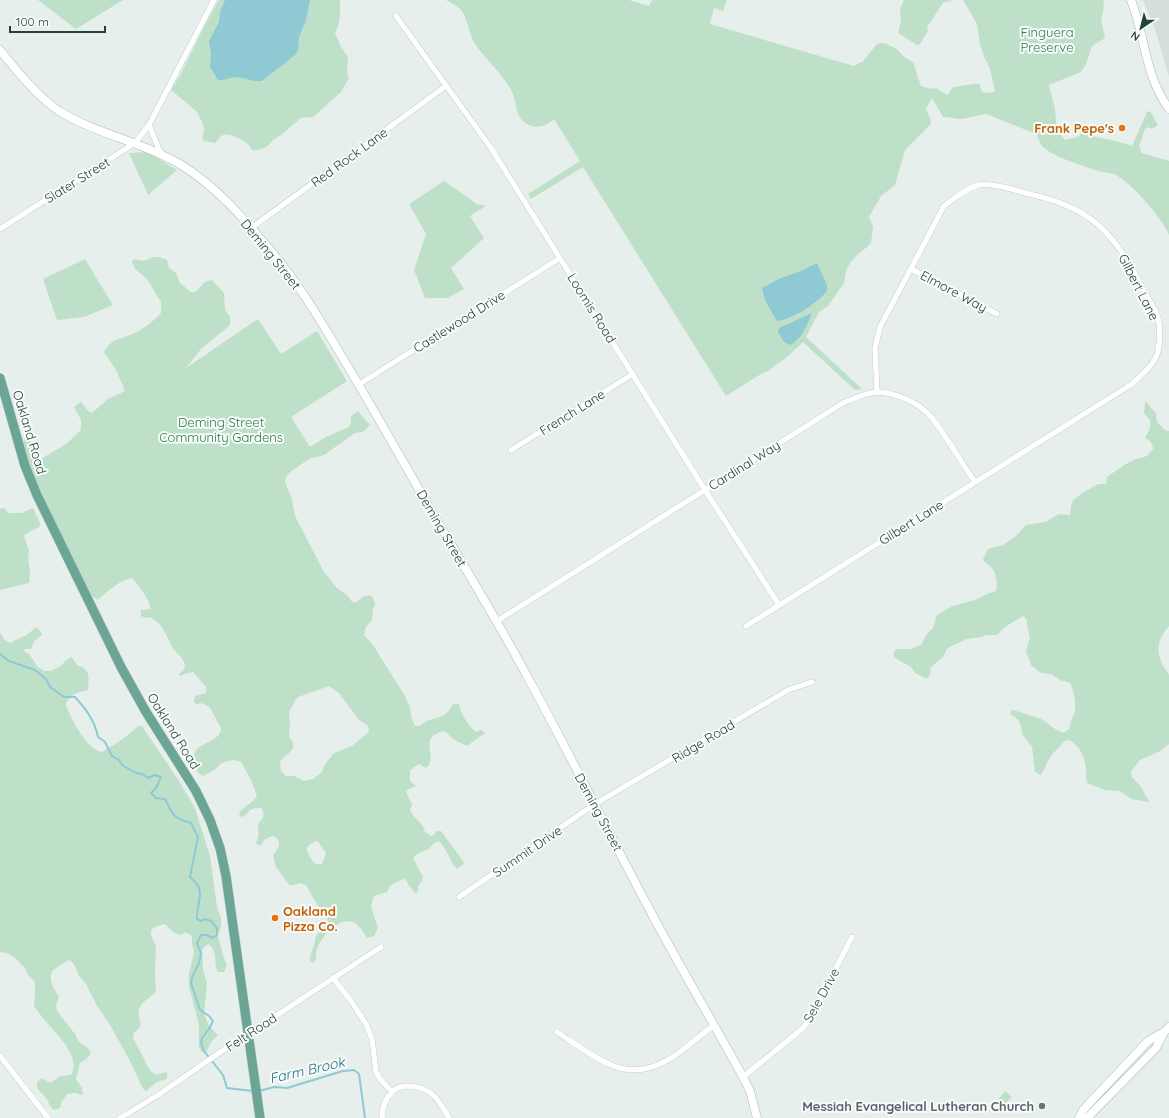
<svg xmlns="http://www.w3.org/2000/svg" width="1169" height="1118" font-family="Quicksand,sans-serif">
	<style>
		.built { fill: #d4dfda }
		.green { fill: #bfe0c8; fill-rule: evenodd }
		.water { fill: #8ec9d4 }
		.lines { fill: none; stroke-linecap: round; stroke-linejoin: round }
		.stream { stroke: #8ec9d4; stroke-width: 2 }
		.street-casing { stroke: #a8b8b2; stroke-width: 6 }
		.secondary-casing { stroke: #a4bbb3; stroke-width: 9 }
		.primary-casing { stroke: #c2cac8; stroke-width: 10 }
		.street { stroke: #fff; stroke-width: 5.5 }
		.secondary { stroke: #fff; stroke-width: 8 }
		.primary { stroke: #6aa596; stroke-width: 9 }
		.food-dot { fill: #e8710a; stroke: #f7fbf9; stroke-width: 1.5 }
		.worship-dot { fill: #6b7280; stroke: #f7fbf9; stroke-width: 1.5 }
		.labels { text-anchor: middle; stroke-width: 4; stroke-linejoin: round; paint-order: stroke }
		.park-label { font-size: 13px; fill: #2d7a4b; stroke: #f7fbf9 }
		.food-label { font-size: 13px; font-weight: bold; fill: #c56008; stroke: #f7fbf9; text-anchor: end }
		.street-label { font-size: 13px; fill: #24423a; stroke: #f7fbf9 }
		.worship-label { font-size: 13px; font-weight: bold; fill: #5b616d; stroke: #f7fbf9; text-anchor: end }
		.water-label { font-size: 14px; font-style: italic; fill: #1c6f80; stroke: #f7fbf9 }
	</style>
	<rect width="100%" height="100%" fill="#e6efeb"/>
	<path class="built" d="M1143 0H1169V77L1155 29Z"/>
	<path class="green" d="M38 0H123L76 29Z
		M219 0H340C340 12 341 22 335 33L341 47 348 57 347 73 349 78 341 92 313 117 301 118 281 135 273 140 269 145 264 148 258 150H252C250 142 229 131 221 136 219 138 217 141 215 143L204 141 202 137 204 132 203 124 197 112 171 90 181 74 206 23Z
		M446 0H629L649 6 652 0H727L723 11 714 8 710 24 854 66 863 61 877 44 882 43 887 44 898 50 904 57 913 62 921 86 931 89 935 88 948 95 953 87 974 84H980L981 90 984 93 995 92 990 68 984 57 980 44 977 24 963 0H1104L1103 13 1101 18 1105 38 1092 46 1086 64 1081 72 1049 85 1055 109 1057 130 1065 140 1078 137 1081 134H1084L1119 142 1132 146 1147 112 1150 111 1158 125 1152 129 1148 127 1145 129 1139 146 1142 153 1169 161V235C1163 219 1130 181 1114 174 1111 173 1106 173 1102 172 1086 167 1055 158 1043 147 1040 144 1039 138 1036 134L986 114 961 119 943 117 932 98 926 109 931 121 930 125 905 150 895 185 881 196 869 217 873 227 871 243 867 247 858 254 850 263 846 271 844 283 828 306 819 312 806 337 862 389 855 390 803 342 785 359 774 366 768 371 761 374 726 396 583 167 531 199 528 194 580 161 554 119C546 127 534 130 524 122 515 115 517 102 512 92 503 73 483 58 473 41 469 32 467 17 461 10 458 6 451 3 446 0Z
		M904 0H953L943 3 927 27 928 31 920 44 917 45 898 33 901 20 900 9Z
		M145 152 159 159 177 170 148 195 129 153Z
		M444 181 477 204 486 206 470 216 484 238 451 268 464 289 447 298H425L414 270 426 234 409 204Z
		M154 257H159L167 260 169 268 176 273 180 283 191 292H195L205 282 212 280 224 293 225 310 230 317V325L201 349 186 368 258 319 281 354 317 331 347 381 291 417 310 447 326 437 349 427 351 422V416L358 411 370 425 363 432 355 433 324 455 309 459 290 472 286 477 285 482 292 499 295 516 324 572 337 588 348 596 352 602H357C364 595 374 591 375 605L373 609 372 620 366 627 364 635 373 645 405 696 410 708 412 719 415 726H419L427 721 443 716 448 712 453 704H459C461 715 468 725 476 732L482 730 485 733 467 746 453 739 445 731C441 731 439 733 436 734 421 742 438 759 426 768L419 764 410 770V781L416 786 408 789 406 792 412 805 410 809 412 814 423 826 425 832 431 836 434 835 436 831H441L463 861 464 864 457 869C449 861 447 847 438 841 433 843 432 847 428 849 422 852 417 853 413 858L423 877 422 881 418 886V892L415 893 409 886 406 880 403 879 391 885 387 892 374 896 371 906 378 928 374 936 367 938C364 933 359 925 353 922 336 916 314 943 316 959L313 963 310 961C310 955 312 950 314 945 315 943 315 941 315 939 317 933 322 927 327 924L328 920 315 901 306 885 300 883 290 886 276 867 273 855C279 849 283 839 272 836L264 840 261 846 255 843C261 836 258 832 258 824 263 819 266 815 261 808 249 807 250 813 242 817L240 816 239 813C244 805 253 804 257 795L251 780 241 762 234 760 228 761 220 764 216 769 203 776 198 772 192 759C193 757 194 753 196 750 202 743 222 740 221 728 220 724 216 721 215 717 210 708 211 706 200 703L197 705 194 702 195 696 206 693V687L193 672 187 673 180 676 179 674C181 672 185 670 185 667 185 659 177 654 173 648 167 638 164 626 153 619 150 616 145 619 141 616V610L150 609C151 600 138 585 132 578 123 578 105 593 98 600L92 596 28 467 23 443 24 439 28 438 30 439 37 457 41 459 66 444 81 430V420L74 407 78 404 81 402 88 411 92 413 108 399 125 391 116 370 104 352C109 340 123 338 133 334 143 329 154 321 161 313V302L147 279 135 269 132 262 134 259 143 261ZM329 686 339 693 358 719 368 726 369 732 352 746 334 753 325 764 322 772 313 779 304 781 294 776H286L281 771 280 762C283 755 298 751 292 741 291 739 289 738 289 736L290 723 289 712 296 699 298 697ZM317 841C321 844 318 842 321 846 329 857 325 853 322 864 313 867 310 856 306 849L310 844Z
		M85 259 113 305 84 317 57 320 43 279Z
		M1145 402 1148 403 1152 409 1156 413 1157 422 1165 430 1169 431V626C1154 643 1156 657 1169 675V744L1160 751 1140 760 1132 770 1131 773 1132 777 1142 788 1145 795 1149 800 1148 802 1132 799 1119 791 1105 790 1087 783C1086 779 1086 774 1086 770 1085 757 1080 746 1069 740 1063 740 1063 744 1059 747 1049 757 1047 762 1042 774L1040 775 1035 772 1032 747 1023 735 1020 723 1015 717 1011 715 1010 712 1013 710C1022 713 1032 715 1041 719 1049 723 1054 730 1063 733L1069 729C1070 723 1072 719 1074 714 1077 705 1074 691 1070 683L1060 680 1051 674 1041 673 1031 665 1026 651 1030 638 1027 625V620L1023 616 1005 627 997 635H986L982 637 967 639 953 645 947 649 943 657 931 667 930 675 928 678H925L915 673 911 667 895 658 893 654 896 649H911L921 645 926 635 933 628 936 617 940 613 953 606 975 600 989 593 996 591C998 585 996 573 992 568 989 564 985 564 983 559L988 549 1003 545 1015 537 1026 525 1045 522 1059 514 1070 515C1071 510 1071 505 1072 502 1074 498 1096 484 1100 484 1102 484 1104 484 1106 484L1107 477 1124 465 1136 459 1147 456 1153 449V447L1150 441 1145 438C1148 433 1152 426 1150 421 1149 418 1145 415 1144 413Z
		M3 508H5L8 513H22L33 508 40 523V526C35 530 27 532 24 536L29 551 28 557 30 572 29 583 0 590V509Z
		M36 627 41 632 42 635 34 641 31 649H25L24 652 29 654 38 667 44 671H51L61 666 65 661 71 657C75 660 75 663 77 665 79 666 82 667 84 668 91 674 88 683 88 690L74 694 66 702V705C71 719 87 750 102 752 115 744 127 737 138 726H142L179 781 195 808 210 856 217 907 221 918V927L218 936 223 956 227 965 224 972H218C213 963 219 951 208 944L204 947 202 951 203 970 207 982 204 1014 209 1026 218 1035 211 1042 207 1051 203 1053 199 1048V1025L189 986V973L194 952 192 944V936L185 932 182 935 174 933 165 924 157 926 151 930V935L156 947 155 973 156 991C152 998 141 1000 139 1010 137 1021 146 1024 134 1033L133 1038C136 1044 139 1049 142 1055 147 1063 147 1071 157 1075L161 1073 167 1072V1079L157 1082 146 1091 144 1090 141 1085 130 1061 109 1023 97 1006 86 984 79 976 75 966 71 961 68 960 52 971C48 981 54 989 59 997L56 1005 57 1011 75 1034 78 1041 88 1048 91 1054 85 1060 80 1063 76 1079 82 1088 83 1095H81L76 1093 67 1094 61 1103 60 1108 54 1110 50 1106 47 1099 37 1088V1082L42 1078 50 1083 61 1076 71 1075C81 1058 60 1038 50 1026 44 1020 39 1013 34 1006L35 995V982L29 976 25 968 15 958 7 953 0 952V633L5 640 10 643 28 634Z
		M1005 1091 1012 1097 1002 1107 996 1102Z"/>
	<path class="water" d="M225 0H310L306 20 299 37 298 50 295 55 262 81C253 82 245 78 237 77 230 77 224 81 218 80L210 67 211 54 209 41 219 22 220 12Z
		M817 263 827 285V291C816 304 793 319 777 321L765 300 762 288 781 278 801 271Z
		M812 313C807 325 802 339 790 345L784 342 778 332 779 328Z"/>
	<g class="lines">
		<path class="stream" d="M0 654 9 661 35 670 46 679 50 687 64 697H75C86 709 95 721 98 737L105 742 112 756 119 760 122 765 136 773 142 774 148 778 155 775 161 777 156 788 151 793 156 798 165 799C173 815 173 818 191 823L198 837 190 877C208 891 196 902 197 919L201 921 205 919 211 921 217 928V935L213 938 207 935H201L197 943 201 954 199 963 193 975 191 983 200 1010 209 1016 213 1021 209 1029 202 1038 201 1043 204 1051 223 1075 227 1088 253 1091
			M259 1091 274 1087 287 1088 343 1071 354 1070 359 1074 365 1118"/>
		<defs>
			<path id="street" d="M396 16 491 148 705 490 779 605
				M149 125 161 154
				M251 228 446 86
				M0 229 135 143 149 125 214 0
				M911 269 997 314
				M358 385 560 258
				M511 450 633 374
				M497 621 843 403C853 399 867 392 878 392 897 393 920 403 932 418 947 437 961 462 975 482
				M746 626 1132 384C1141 375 1155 365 1158 351 1160 340 1161 326 1157 315 1154 307 1148 299 1144 291 1130 263 1114 235 1088 217 1068 203 1045 198 1022 192 1011 189 989 182 978 185 965 189 955 198 944 206L880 327 875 348 877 392
				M459 897 595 804 788 690 812 682
				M333 978 351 1001 366 1024 372 1039 376 1072 381 1080 392 1092
				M557 1032C574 1043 591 1056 609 1064 651 1084 683 1049 714 1025
				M0 1056 48 1118
				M743 1077 803 1028 812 1015 852 937
				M120 1118 158 1095 216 1055 381 947
				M382 1118C382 1109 385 1099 392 1092 402 1082 423 1086 433 1095 440 1101 444 1110 449 1118"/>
			<path id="secondary" d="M1131 0C1146 38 1144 74 1169 109
				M0 50C16 70 38 97 59 111 96 134 140 141 178 163 219 187 250 226 280 262 303 291 322 323 341 355 371 405 400 456 429 507 462 563 496 618 527 676 571 756 611 838 654 918 683 972 714 1024 743 1077L750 1091 757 1118
				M1079 1118 1083 1110 1148 1041 1164 1032 1169 1027
				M1087 1118 1156 1048 1164 1032"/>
			<path id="primary" d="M0 378 25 466 37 495 121 667 146 712 196 791 210 820 220 848 226 876 260 1118"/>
		</defs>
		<use href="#street" class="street-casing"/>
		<use href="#secondary" class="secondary-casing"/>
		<use href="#primary" class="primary-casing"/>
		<use href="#street" class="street"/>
		<use href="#secondary" class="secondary"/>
		<use href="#primary" class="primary"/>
	</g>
	<g class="food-dot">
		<circle cx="1122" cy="128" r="4"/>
		<circle cx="275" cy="918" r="4"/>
	</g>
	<circle class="worship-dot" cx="1042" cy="1106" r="4"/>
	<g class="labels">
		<g class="park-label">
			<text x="1047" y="37">Finguera<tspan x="1047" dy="15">Preserve</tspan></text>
			<text x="221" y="427">Deming Street<tspan x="221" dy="15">Community Gardens</tspan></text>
		</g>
		<g class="food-label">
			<text x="1114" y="133">Frank Pepe's</text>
			<text x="283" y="916" text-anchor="start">Oakland<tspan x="283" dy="15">Pizza Co.</tspan></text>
		</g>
		<g class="street-label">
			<text transform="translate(349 157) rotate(-36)" y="5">Red Rock Lane</text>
			<text transform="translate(77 180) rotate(-32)" y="5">Slater Street</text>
			<text transform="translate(271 254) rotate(51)" y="5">Deming Street</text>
			<text transform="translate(1139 287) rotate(63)" y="5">Gilbert Lane</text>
			<text transform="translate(954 291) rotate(28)" y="5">Elmore Way</text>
			<text transform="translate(592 308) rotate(58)" y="5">Loomis Road</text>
			<text transform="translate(459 321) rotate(-32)" y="5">Castlewood Drive</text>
			<text transform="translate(572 412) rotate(-32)" y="5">French Lane</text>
			<text transform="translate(30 432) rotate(73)" y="5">Oakland Road</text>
			<text transform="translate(744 465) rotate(-32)" y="5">Cardinal Way</text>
			<text transform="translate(911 522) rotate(-32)" y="5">Gilbert Lane</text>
			<text transform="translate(442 528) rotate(60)" y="5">Deming Street</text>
			<text transform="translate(174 731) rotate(58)" y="5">Oakland Road</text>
			<text transform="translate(703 741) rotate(-31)" y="5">Ridge Road</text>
			<text transform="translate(599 812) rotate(62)" y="5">Deming Street</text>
			<text transform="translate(527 851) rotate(-34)" y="5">Summit Drive</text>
			<text transform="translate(821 995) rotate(-61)" y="5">Sele Drive</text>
			<text transform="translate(251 1032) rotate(-33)" y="5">Felt Road</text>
		</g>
		<g class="worship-label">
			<text x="1034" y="1111">Messiah Evangelical Lutheran Church</text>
		</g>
		<g class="water-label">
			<text transform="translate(307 1070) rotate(-13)" y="5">Farm Brook</text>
		</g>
	</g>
	<g transform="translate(1141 28) rotate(215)" stroke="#f7fbf9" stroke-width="3" paint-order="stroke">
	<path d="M0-3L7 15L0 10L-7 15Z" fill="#24423a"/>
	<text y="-6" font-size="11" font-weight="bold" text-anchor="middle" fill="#24423a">N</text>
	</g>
	<path d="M10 26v6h95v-6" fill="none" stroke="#24423a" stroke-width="2"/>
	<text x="16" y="26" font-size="12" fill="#24423a" stroke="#f7fbf9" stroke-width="3" paint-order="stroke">100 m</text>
</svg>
